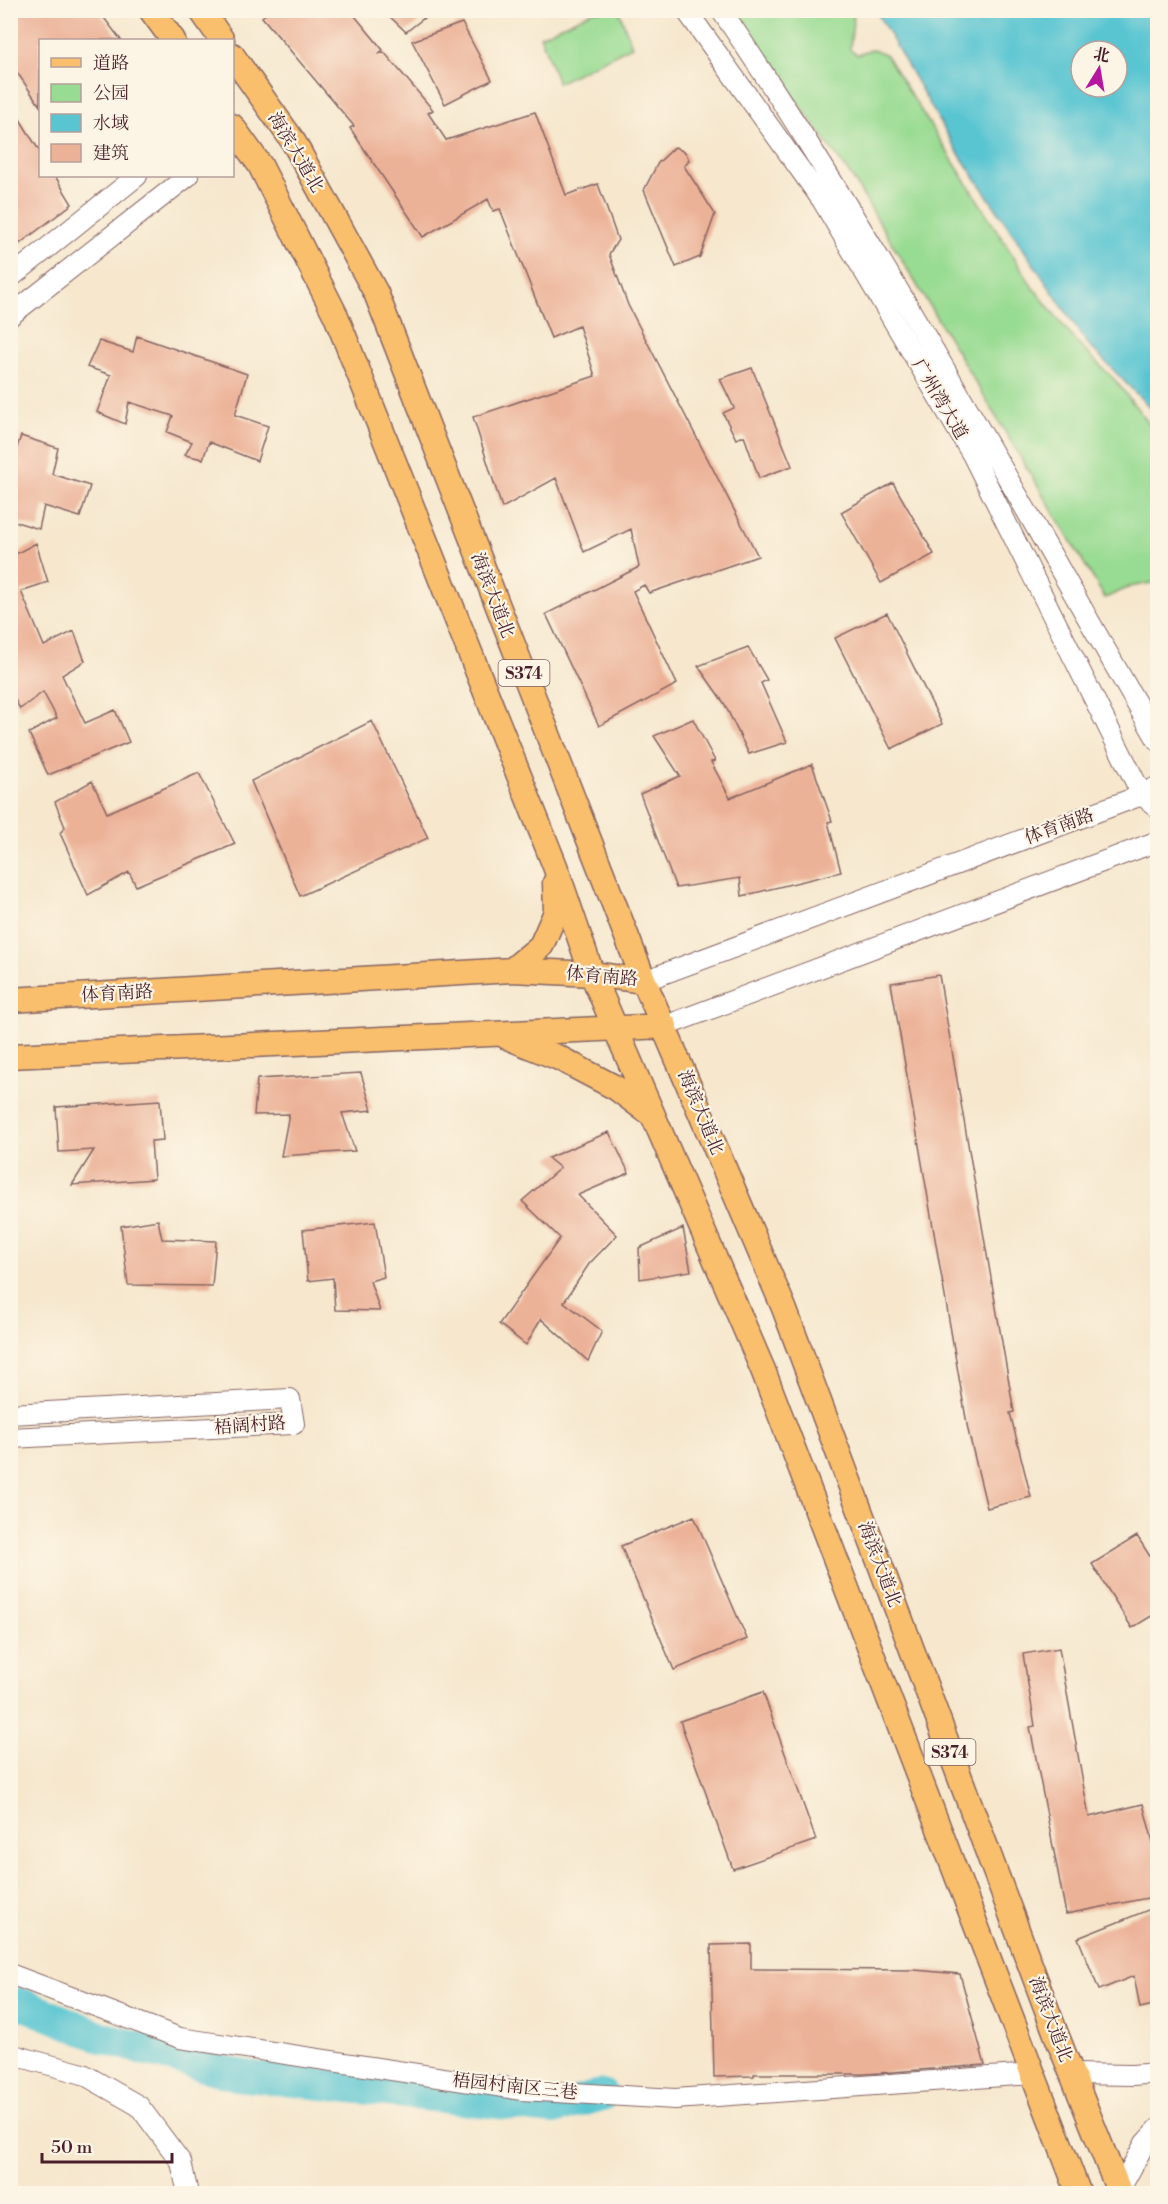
<svg xmlns="http://www.w3.org/2000/svg" width="1168" height="2204" font-family="'Libre Bodoni','Noto Serif SC',serif">
	<style>
		.green { fill: #98db92; stroke: #717d5e; stroke-width: 1.5 }
		.water { fill: #59c5d1; stroke: #52727e; stroke-width: 1.5; fill-rule: evenodd }
		.lines { fill: none; stroke-linecap: round; stroke-linejoin: round }
		.river { stroke: #59c5d1; stroke-width: 32 }
		.building { fill: #ecb298 }
		.minor-casing { stroke: #866564; stroke-width: 22 }
		.major-casing { stroke: #866564; stroke-width: 27 }
		.minor { stroke: #fff; stroke-width: 20 }
		.major { stroke: #f9bf6d; stroke-width: 24 }
		.labels { text-anchor: middle; stroke-width: 4.5; stroke-linejoin: round; paint-order: stroke }
		.shield { fill: #fcf5e5; stroke: #7f5f63; stroke-width: 1.5 }
		.shield-label { font-size: 16px; font-weight: bold; fill: #4a1f2b }
		.street-label { font-size: 18px; fill: #4a1f2b; stroke: #fcf5e5 }
	</style>
	<rect width="100%" height="100%" fill="#fcf5e5"/>
	<filter id="ink" filterUnits="userSpaceOnUse"><feTurbulence type="fractalNoise" baseFrequency=".0167" numOctaves="2"/><feDisplacementMap in="SourceGraphic" scale="12" xChannelSelector="R" yChannelSelector="G"/><feConvolveMatrix kernelMatrix="1 2 1 2 8 2 1 2 1" color-interpolation-filters="sRGB"/></filter>
	<filter id="wash" filterUnits="userSpaceOnUse"><feTurbulence type="fractalNoise" baseFrequency=".008" numOctaves="4" result="noise"/><feDisplacementMap in="SourceGraphic" scale="24" xChannelSelector="R" yChannelSelector="G"/><feGaussianBlur stdDeviation="1.35" result="paint"/><feColorMatrix in="noise" values="0 0 0 0 0 0 0 0 0 0 0 0 0 0 0 0 0 1.4 0 .05"/><feComposite in="paint" operator="in"/></filter>
	<g filter="url(#wash)">
		<rect width="100%" height="100%" fill="#f6e7cd"/>
		<path class="green" d="M594 11H619L632 46 558 83 540 36Z
			M731 11H854L850 49 858 55C870 48 874 49 886 55L1032 286 1077 343 1115 380 1157 434V582L1130 587 1105 598 852 177Z"/>
		<path class="water" d="M876 11H1157V415L1087 343 955 148ZM1081 51H1117V87H1081Z"/>
		<g class="lines">
			<path class="river" d="M10 2002 22 2004 104 2038 237 2075 553 2109 602 2095"/>
		</g>
		<g id="blocks">
			<path class="building" d="M10 10H98L121 40H40V106L10 62Z
				M270 10H350L383 50 378 54 384 52 433 110 428 113 446 140 535 112 566 195 598 184 618 240 609 254 628 305 758 556 649 593 644 585 633 591 677 684 599 726 546 614 639 567 631 529 584 552 556 478 502 508 473 417 595 376 579 326 551 338 500 209 493 211 488 199 423 237 350 128 354 126 262 17Z
				M383 10H434L406 32Z
				M462 23 492 80 445 104 412 41Z
				M10 103 40 152V176H55L72 204 10 251Z
				M675 147 686 153 689 160 684 166 715 214 700 257 676 267 644 190 658 163Z
				M137 336 247 374 235 415 268 426 257 461 209 442 203 459 185 455 192 442 167 432 173 416 129 402 125 424 97 412 111 375 87 367 99 341 133 352Z
				M752 368 792 466 759 478 744 436 736 439 723 413 734 408 720 379Z
				M21 436 58 448 52 474 90 486 80 517 44 506 39 529 10 520V467Z
				M893 483 934 554 881 583 841 512Z
				M36 543 48 582 21 591 44 646 74 631 85 661 62 675 85 723 115 710 129 742 48 775 29 733 57 718 43 692 20 709 10 690V557Z
				M887 613 942 724 891 749 835 638Z
				M748 647 767 680 761 683 787 742 749 754 724 703 698 666Z
				M693 719 715 761 711 762 730 798 812 764 832 821 828 822 841 872 742 896 740 878 676 888 640 794 680 776 654 736Z
				M372 721 428 838 300 896 251 781Z
				M199 773 235 844 136 886 129 872 88 895 60 833 65 827 55 802 92 781 107 813Z
				M939 975 1014 1412 1010 1413 1031 1497 987 1508 968 1430 891 983Z
				M361 1073 372 1110 342 1113 355 1151 281 1156 289 1114 254 1115 257 1079Z
				M160 1100 163 1140 151 1141 154 1179 72 1185 94 1150 59 1152 56 1107Z
				M609 1132 629 1173 578 1195 617 1235 589 1264 564 1302 602 1331 588 1361 541 1319 526 1345 499 1324 560 1238 522 1201 560 1168 548 1158Z
				M158 1220 162 1239 216 1241 212 1286 128 1285 121 1226Z
				M375 1222 384 1277 370 1281 380 1311 335 1310 333 1278 308 1281 303 1230Z
				M683 1228 691 1271 640 1279 639 1248Z
				M694 1516 747 1639 674 1670 621 1546Z
				M1137 1536 1158 1569V1612L1132 1628 1092 1564Z
				M1059 1648 1089 1817 1143 1804 1158 1861V1896L1066 1914 1030 1727 1035 1726 1023 1654Z
				M763 1692 816 1840 733 1869 680 1721Z
				M1158 1906V2004L1140 2008 1134 1976 1099 1990 1078 1938Z
				M751 1944V1969L915 1970 960 1974 985 2065 866 2074H754V2076L714 2077 711 1945Z"/>
		</g>
	</g>
	<g filter="url(#ink)">
		<use href="#blocks" fill-opacity="0" stroke="#866564" stroke-width="1.5"/>
		<g class="lines">
			<defs>
				<path id="minor" d="M686 10 822 200 973 456 1142 795 1158 808
					M721 10C881 245 1016 495 1158 741
					M10 278 137 176
					M10 316 188 176
					M644 981 1142 795 1158 786
					M665 1026 1158 841
					M10 1414 290 1399 294 1424 10 1438
					M10 1974 180 2038 522 2090 675 2099 1033 2074
					M10 2054 83 2074 139 2106 181 2162 188 2194
					M1072 2074 1132 2075 1158 2073
					M1119 2191 1145 2143 1158 2129"/>
				<path id="major" d="M151 10 173 40
					M201 10 222 40
					M232 55 293 141 376 293 644 981 784 1308 1056 2034 1120 2194
					M232 126 260 165 336 316 555 866 592 974 763 1370 1079 2194
					M512 970 541 946 556 912 555 883
					M10 1000 512 970 592 974 644 981
					M507 1037 559 1058 616 1088 652 1115
					M10 1056 665 1026"/>
			</defs>
			<use href="#minor" class="minor-casing"/>
			<use href="#major" class="major-casing"/>
			<use href="#minor" class="minor"/>
			<use href="#major" class="major"/>
		</g>
	</g>
	<g class="labels">
		<g class="shield">
			<rect x="498.5" y="660" width="51" height="26" rx="4.5"/>
			<rect x="924.5" y="1739" width="51" height="26" rx="4.5"/>
		</g>
		<g class="shield-label">
			<text x="524" y="679">S374</text>
			<text x="950" y="1758">S374</text>
		</g>
		<g class="street-label">
			<text transform="translate(296 152) rotate(59)" y="6">海滨大道北</text>
			<text transform="translate(940 399) rotate(59)" y="6">广州湾大道</text>
			<text transform="translate(493 595) rotate(69)" y="6">海滨大道北</text>
			<text transform="translate(1059 826) rotate(-20)" y="6">体育南路</text>
			<text transform="translate(602 976) rotate(5)" y="6">体育南路</text>
			<text transform="translate(117 993) rotate(-3)" y="6">体育南路</text>
			<text transform="translate(701 1112) rotate(67)" y="6">海滨大道北</text>
			<text transform="translate(250 1425) rotate(-4)" y="6">梧阔村路</text>
			<text transform="translate(880 1564) rotate(69)" y="6">海滨大道北</text>
			<text transform="translate(1051 2019) rotate(69)" y="6">海滨大道北</text>
			<text transform="translate(515 2086) rotate(6)" y="6">梧园村南区三巷</text>
		</g>
	</g>
	<rect width="1168" height="2204" fill="none" stroke="#fcf5e5" stroke-width="36"/>
	<rect x="39" y="39" width="195" height="138" fill="#fcf5e5" stroke="#b59f9b" stroke-width="1.5"/>
	<rect x="51" y="58" width="30" height="9" fill="#f9bf6d" stroke="#b59f9b" stroke-width="1.5"/>
	<text x="93" y="69" font-size="18" fill="#4a1f2b">道路</text>
	<rect x="51" y="84" width="30" height="18" fill="#98db92" stroke="#b59f9b" stroke-width="1.5"/>
	<text x="93" y="99" font-size="18" fill="#4a1f2b">公园</text>
	<rect x="51" y="114" width="30" height="18" fill="#59c5d1" stroke="#b59f9b" stroke-width="1.5"/>
	<text x="93" y="129" font-size="18" fill="#4a1f2b">水域</text>
	<rect x="51" y="144" width="30" height="18" fill="#ecb298" stroke="#b59f9b" stroke-width="1.5"/>
	<text x="93" y="159" font-size="18" fill="#4a1f2b">建筑</text>
	<g transform="translate(1099 69) rotate(11)"><circle r="28" fill="#fcf5e5" stroke="#b59f9b" stroke-width="1.5"/>
	<path d="M0-4.5L10 22L0 15L-10 22Z" fill="#b5179e"/>
	<text y="-9" font-size="16" font-weight="bold" text-anchor="middle" fill="#4a1f2b">北</text>
	</g>
	<path d="M42 2153v9h130v-9" fill="none" stroke="#4a1f2b" stroke-width="3"/>
	<text x="51" y="2153" font-size="18" fill="#4a1f2b" stroke="#fcf5e5" stroke-width="4.5" paint-order="stroke">50 m</text>
</svg>
